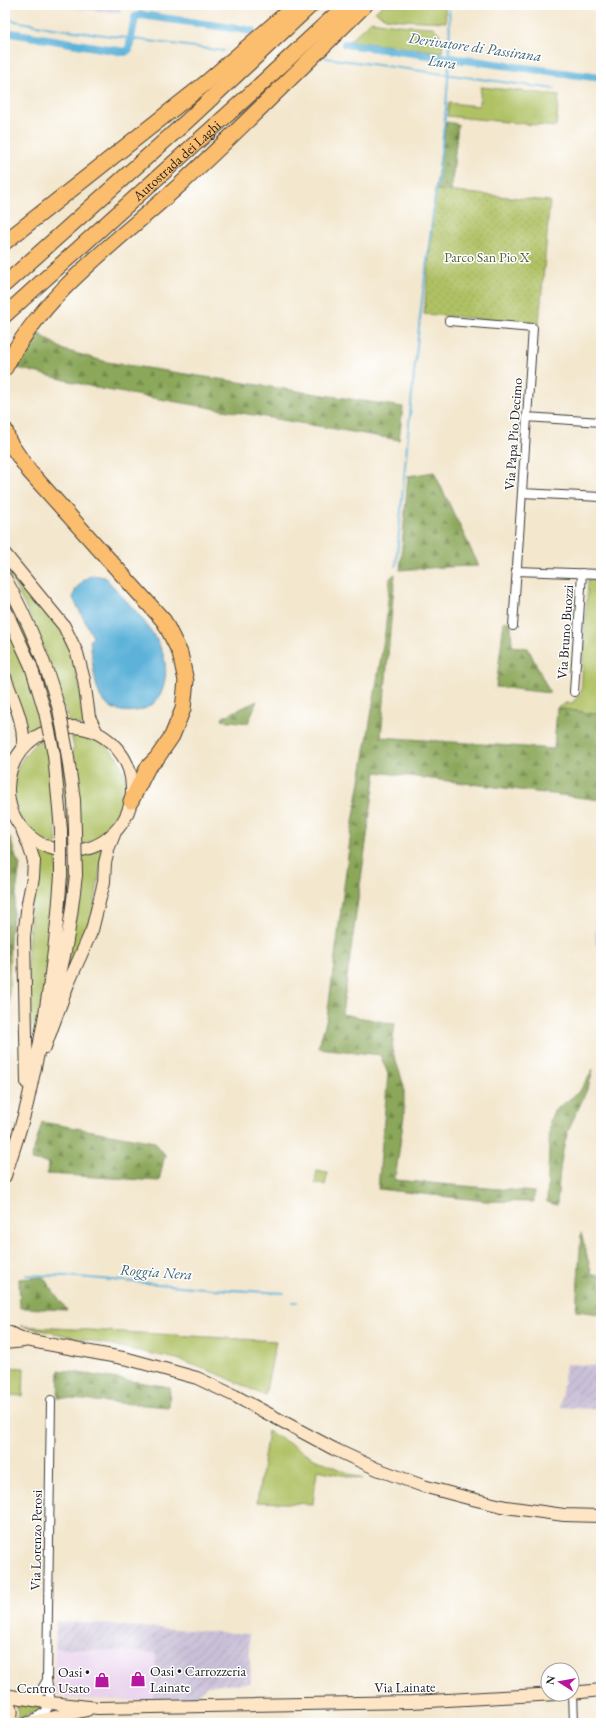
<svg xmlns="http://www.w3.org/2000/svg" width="606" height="1728" font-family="'EB Garamond',serif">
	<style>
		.built { fill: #e9d2ed }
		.industrial { fill: url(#industrial-furrows) }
		.green { fill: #afc164; stroke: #666e40 }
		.forest { fill: url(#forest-firs); stroke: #54623b }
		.park { fill: url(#park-dots); stroke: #666e40 }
		.water { fill: #5db2d9; stroke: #3c677a }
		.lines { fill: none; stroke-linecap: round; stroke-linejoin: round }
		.stream { stroke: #5db2d9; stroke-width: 2 }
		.canal { stroke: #5db2d9; stroke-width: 8 }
		.minor-casing { stroke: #3c3a37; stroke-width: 10 }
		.secondary-casing { stroke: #3c3a37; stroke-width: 14 }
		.motorway-casing { stroke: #3c3a37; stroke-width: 17 }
		.minor { stroke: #fff; stroke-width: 8 }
		.secondary { stroke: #fde5c5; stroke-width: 12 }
		.motorway { stroke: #fbbd6e; stroke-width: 15 }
		.secondary-bridge-casing { stroke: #3c3a37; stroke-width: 14; stroke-linecap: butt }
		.secondary-bridge { stroke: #fde5c5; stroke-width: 12 }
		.labels { text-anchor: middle; stroke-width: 3; stroke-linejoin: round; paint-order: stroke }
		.street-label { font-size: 14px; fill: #1c1c1c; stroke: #fff }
		.park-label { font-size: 14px; fill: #575e39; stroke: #fff }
		.poi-label { font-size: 14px; fill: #1c1c1c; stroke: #fff; text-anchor: start }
		.water-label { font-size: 15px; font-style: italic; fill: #396071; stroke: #fff }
	</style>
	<defs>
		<pattern id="industrial-furrows" width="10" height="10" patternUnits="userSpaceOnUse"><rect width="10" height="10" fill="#c9bfd7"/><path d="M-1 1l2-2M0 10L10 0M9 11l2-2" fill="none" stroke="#aca4b8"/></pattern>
		<pattern id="forest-firs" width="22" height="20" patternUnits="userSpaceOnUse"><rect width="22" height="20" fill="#8ba75a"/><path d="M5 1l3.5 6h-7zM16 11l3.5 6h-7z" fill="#71874a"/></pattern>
		<pattern id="park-dots" width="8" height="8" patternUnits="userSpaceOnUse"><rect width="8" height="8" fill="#afc164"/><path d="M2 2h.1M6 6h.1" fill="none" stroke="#96a556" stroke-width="1.8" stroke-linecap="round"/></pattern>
	</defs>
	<rect width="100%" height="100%" fill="#fff"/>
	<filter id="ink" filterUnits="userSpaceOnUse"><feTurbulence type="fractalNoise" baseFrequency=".025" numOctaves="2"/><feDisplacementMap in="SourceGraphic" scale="8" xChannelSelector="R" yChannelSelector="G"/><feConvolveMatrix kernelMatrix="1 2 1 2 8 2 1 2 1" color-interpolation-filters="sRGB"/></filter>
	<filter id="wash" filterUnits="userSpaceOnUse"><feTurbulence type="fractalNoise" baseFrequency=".012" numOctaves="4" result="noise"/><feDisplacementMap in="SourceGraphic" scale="16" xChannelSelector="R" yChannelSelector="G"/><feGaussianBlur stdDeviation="0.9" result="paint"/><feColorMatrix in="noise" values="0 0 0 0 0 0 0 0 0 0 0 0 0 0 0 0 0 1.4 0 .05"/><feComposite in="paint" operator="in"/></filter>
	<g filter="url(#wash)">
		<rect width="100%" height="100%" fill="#f3e7ce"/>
		<path class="built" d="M55 1648 156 1653 153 1701 74 1699 59 1696 54 1690Z"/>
		<path class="industrial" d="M47 5H121L120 13Z
			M601 823V944H595L598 831Z
			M566 1364 601 1366V1410L560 1407Z
			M56 1621 249 1634 251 1683 207 1685 198 1695 197 1700 153 1701 156 1653 55 1648Z"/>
		<path class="green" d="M383 5H445L446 22 401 20 386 18 375 12Z
			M371 21 398 25 433 27C441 34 444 41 442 52L349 41Z
			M481 87 559 95 556 127 447 116 449 103 479 106Z
			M5 559 62 632C76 662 81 693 87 725L69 723 65 708H63L39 634 5 566Z
			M588 579 601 580V715L557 708 566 703H572L581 693Z
			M5 584 28 632 54 708H48L34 659 5 596Z
			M5 614 19 646 41 713 39 714 42 729 27 738 5 665Z
			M71 733C84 735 97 738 107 747 144 779 123 834 80 846L72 750 74 749Z
			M44 737 48 755H50L57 845C17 835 0 790 24 757 29 749 36 742 44 737Z
			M58 751H64L72 829H66V809Z
			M34 847 47 853 57 855V902L44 991 31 1052 27 972Z
			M103 847 93 916 65 977 80 855 93 852Z
			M72 872 71 894 56 967 65 873Z
			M10 934 8 1057 5 1090V973Z
			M317 1171 328 1173 325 1185 315 1183Z
			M21 1326 276 1341 265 1396 223 1376 177 1359Z
			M5 1367 24 1368 23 1396 5 1395Z
			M268 1431 312 1457 362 1479 317 1470 313 1504 257 1502Z
			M16 1702 43 1707C37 1715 25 1713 16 1720L18 1713Z"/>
		<path class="forest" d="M446 122 458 124 451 192 435 190Z
			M38 333 64 350 107 362 403 407 399 440 101 389 18 368 21 358Z
			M434 472 479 566 444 567 400 570 408 476Z
			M395 574 381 737 554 749 557 708 601 715 600 800 376 772 342 1014 395 1024 392 1049 404 1086V1116L395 1180 534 1192V1202L486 1201 378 1189 388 1074 380 1055 318 1048 327 1018 350 840 385 633 390 578Z
			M504 621 511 622 512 646 528 648 550 693 496 687Z
			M257 701 248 723 222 720 223 717Z
			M5 833 10 837 16 858 20 865 5 973Z
			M593 1069C589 1092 576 1110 568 1132 560 1155 559 1181 557 1205L547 1202 550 1120 554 1111 580 1091Z
			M42 1122 155 1142 165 1155 159 1181 47 1174 48 1163 31 1160Z
			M581 1233 592 1275H601V1314L576 1311Z
			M43 1277 67 1310 20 1308 19 1279Z
			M59 1370 170 1387 169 1407 58 1398Z"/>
		<path class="park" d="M435 190 550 201 539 324 424 314Z"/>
		<path class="water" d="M92 575 105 577C125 601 153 625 163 654 168 668 166 690 156 701 143 715 113 716 102 699 94 688 92 655 90 640L93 637 73 598C74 588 84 579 92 575Z"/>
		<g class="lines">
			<path class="stream" d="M5 19 52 28 224 51
				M326 58 555 89
				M396 566C405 467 413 368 426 269 436 182 453 93 449 5
				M26 1275 67 1276 214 1289 284 1293
				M292 1302H297"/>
			<path class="canal" d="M5 32 125 52 129 49 135 17 141 15 253 31
				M345 44 601 78"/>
		</g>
	</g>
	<g filter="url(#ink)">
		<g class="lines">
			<defs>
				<path id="minor" d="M449 321 533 328 513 626
					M526 417 601 422
					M522 493 601 497
					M516 571 601 574
					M574 692 582 573
					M600 816H601
					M573 1693 574 1723
					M27 1699 40 1692 47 1680
					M35 1718 45 1712 51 1703 47 1680 51 1400"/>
				<path id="secondary" d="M5 554 64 626 77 653 84 680 89 717 97 733
					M5 578C28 620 46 663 59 709
					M5 609 31 666 45 712
					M5 677C13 701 25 722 23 748
					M8 789a62 62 0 1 1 124 0a62 62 0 1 1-124 0Z
					M67 751 74 800 75 831
					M54 755 61 830
					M23 832 29 846 34 861 33 878 28 902 24 937 27 1083
					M51 1006C65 963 71 919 76 875
					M45 1047 68 984 92 930 104 882 105 863 109 847 115 832
					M5 1176C13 1151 22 1126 28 1100 45 1027 56 950 61 875
					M5 1331 26 1340 128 1359 197 1378 235 1396 334 1449 377 1469 423 1486 468 1498 506 1507 564 1515 601 1516
					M5 1343 24 1341
					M572 1693 601 1690
					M5 1695 51 1703 98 1708 412 1702 556 1694
					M5 1698C13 1706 14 1713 8 1723
					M28 1723 87 1710"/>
				<g id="motorway">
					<path d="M5 242 207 82 296 5"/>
					<path d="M5 284 187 121 311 5"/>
					<path id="s1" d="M5 315 247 97 346 5"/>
					<path d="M5 368C44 291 121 239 183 182 245 124 305 64 365 5"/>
					<path d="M5 430 9 442 29 471 164 621 180 653 186 681 183 709 172 736 157 758 148 767 131 801"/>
				</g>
			</defs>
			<use href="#minor" class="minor-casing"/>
			<use href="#secondary" class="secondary-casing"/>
			<use href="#motorway" class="motorway-casing"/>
			<use href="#minor" class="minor"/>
			<use href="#secondary" class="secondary"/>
			<use href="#motorway" class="motorway"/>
			<defs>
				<path id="secondary-bridge" d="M59 709 67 751
					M45 712 54 755
					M75 831 76 875
					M61 875V830"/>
			</defs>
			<use href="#secondary-bridge" class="secondary-bridge-casing"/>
			<use href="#secondary-bridge" class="secondary-bridge"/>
		</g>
	</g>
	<defs>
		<symbol id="shop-bare" viewBox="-9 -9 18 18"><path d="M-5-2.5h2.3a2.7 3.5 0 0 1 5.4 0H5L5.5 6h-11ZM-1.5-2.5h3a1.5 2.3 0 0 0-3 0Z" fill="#b5179e" stroke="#fff" stroke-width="2.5" paint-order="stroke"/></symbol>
	</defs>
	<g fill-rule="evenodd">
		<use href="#shop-bare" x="127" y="1668" width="22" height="22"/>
		<use href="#shop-bare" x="91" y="1669" width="22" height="22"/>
	</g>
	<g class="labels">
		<g class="street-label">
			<text dy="5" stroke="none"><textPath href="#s1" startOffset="231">Autostrada dei Laghi</textPath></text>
			<text transform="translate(513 434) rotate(-86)" y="5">Via Papa Pio Decimo</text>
			<text transform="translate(565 632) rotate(-86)" y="5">Via Bruno Buozzi</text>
			<text transform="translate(36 1540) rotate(-89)" y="5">Via Lorenzo Perosi</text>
			<text transform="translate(405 1687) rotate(-1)" y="5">Via Lainate</text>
		</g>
		<g class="park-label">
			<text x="487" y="262">Parco San Pio X</text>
		</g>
		<g class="poi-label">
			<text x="150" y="1676">Oasi • Carrozzeria<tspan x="150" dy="16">Lainate</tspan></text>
			<text x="90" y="1677" text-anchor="end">Oasi •<tspan x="90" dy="16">Centro Usato</tspan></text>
		</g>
		<g class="water-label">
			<text transform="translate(475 47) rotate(8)" y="5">Derivatore di Passirana</text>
			<text transform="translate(442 62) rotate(8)" y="5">Lura</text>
			<text transform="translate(156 1272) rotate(4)" y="5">Roggia Nera</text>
		</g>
	</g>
	<rect width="606" height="1728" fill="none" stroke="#fff" stroke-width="20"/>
	<g transform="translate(560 1682) rotate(281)"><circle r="19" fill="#ffffff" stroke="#a4a4a4"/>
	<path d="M0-3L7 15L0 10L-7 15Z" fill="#b5179e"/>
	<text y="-6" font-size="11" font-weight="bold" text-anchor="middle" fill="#1c1c1c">N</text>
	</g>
</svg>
